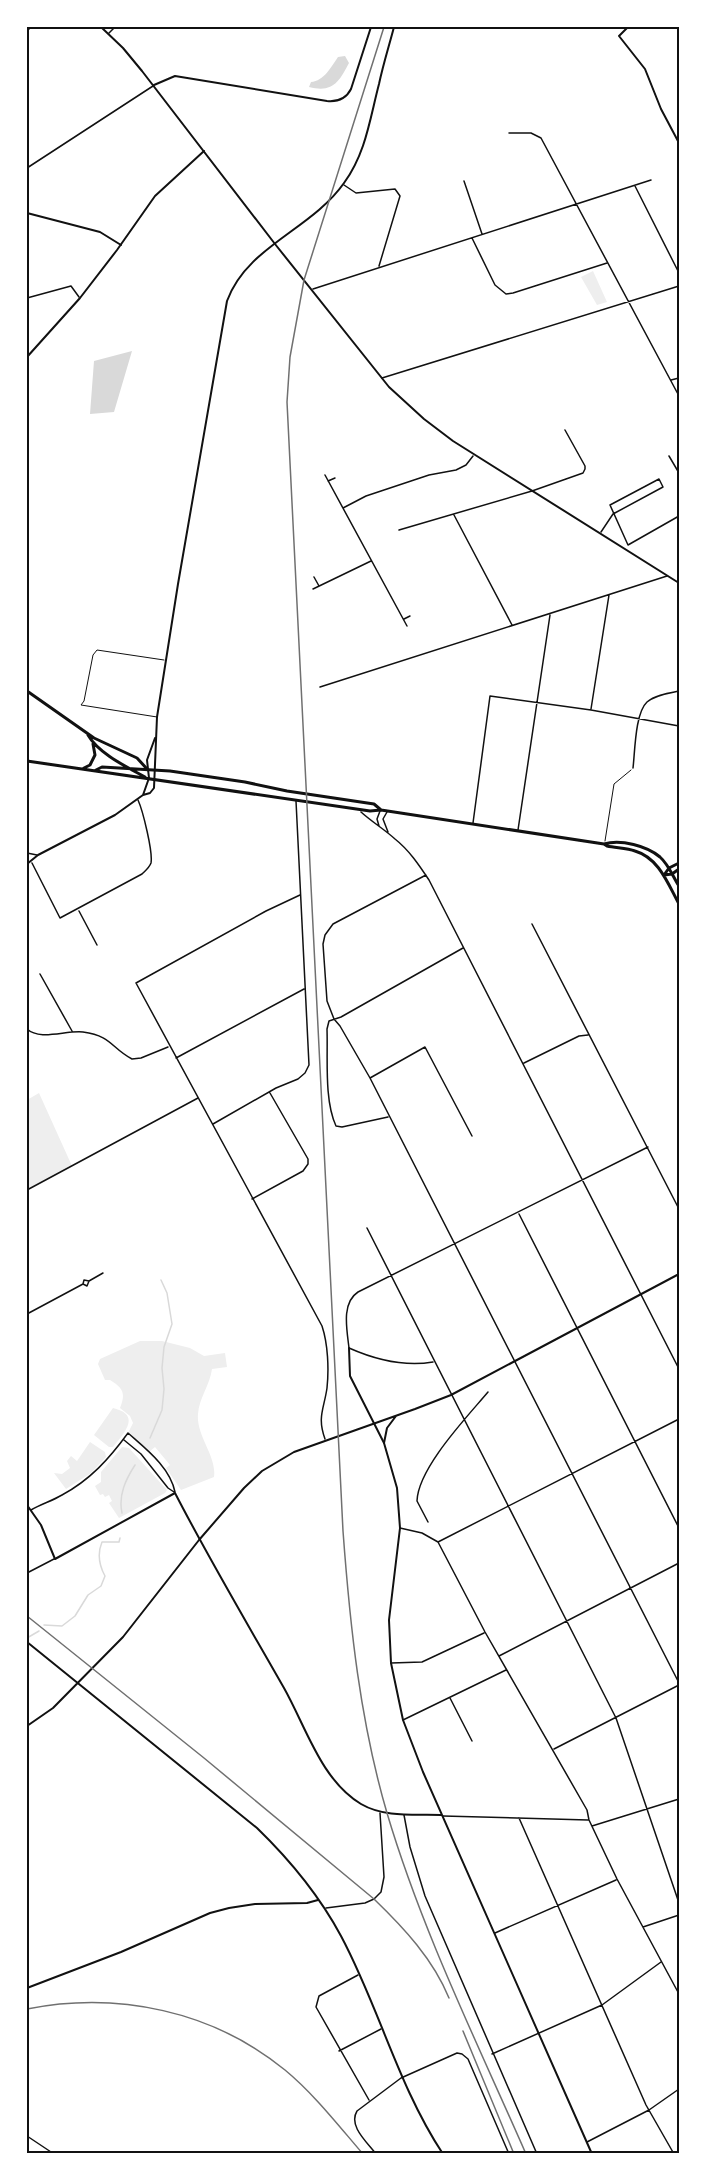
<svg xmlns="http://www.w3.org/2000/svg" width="706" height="2181" font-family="'Roboto Condensed',sans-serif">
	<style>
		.green { fill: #eee }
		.water { fill: #d9d9d9 }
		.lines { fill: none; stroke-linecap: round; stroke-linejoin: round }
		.stream { stroke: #d9d9d9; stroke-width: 1.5 }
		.service { stroke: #111; stroke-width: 1 }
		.minor { stroke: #111; stroke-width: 1.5 }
		.tertiary { stroke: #111; stroke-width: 2 }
		.secondary { stroke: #111; stroke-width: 2 }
		.primary { stroke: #111; stroke-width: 3 }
		.rail { stroke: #707070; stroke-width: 1.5 }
		.neatline { fill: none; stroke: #111; stroke-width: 2 }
	</style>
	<rect width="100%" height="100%" fill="#fff"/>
	<path class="green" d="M593 271 607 302 597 305 581 277Z
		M39 1093 72 1166 27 1190V1100Z
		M140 1341H162L190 1348 204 1356 225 1353 227 1367 212 1369C210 1385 199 1398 198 1414 196 1436 217 1456 214 1477L181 1490 166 1468 170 1465 155 1447 149 1452 128 1433 133 1423 130 1416 120 1408C126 1393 123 1388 110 1380H105L98 1364 100 1359Z
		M113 1408C142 1415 124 1433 113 1447H109L94 1435Z
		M90 1442 105 1452 106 1457 91 1473 66 1489 54 1473 62 1474 70 1468 67 1461 71 1456 77 1461Z
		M122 1447 129 1448 167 1490 165 1493 119 1518 109 1503 112 1501 109 1495 105 1497 103 1494 100 1495 95 1486 101 1482V1472Z"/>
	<path class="water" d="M345 56 349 63C339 82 333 93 309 87L311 82C324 81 331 67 338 57Z
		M132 351 114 412 90 414 94 361Z"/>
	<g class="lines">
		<path class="stream" d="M150 1438 162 1410 164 1389 162 1368 164 1347 172 1324 167 1293 161 1280
			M122 1513C118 1495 126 1479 135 1465
			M44 1625 62 1626 75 1616 88 1595 101 1586 105 1576C99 1565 97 1554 102 1542H119L120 1538
			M27 1638 39 1631"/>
		<path class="service" d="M157 717 81 705 84 701 93 655 97 650 164 660
			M605 841 614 784 631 770"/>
		<path class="minor" d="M27 31 31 27
			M109 33 115 27
			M509 133H531L541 138 679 396
			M27 168 153 86
			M464 181 482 234
			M344 185 356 193 395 189 400 196 379 266
			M635 186 679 273
			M472 238 495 285 506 294 513 293 607 263
			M313 289 651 180
			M27 298 71 286 79 297
			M382 378 679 286
			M671 380 679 378
			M669 456 679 473
			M325 475 407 626
			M328 481 335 478
			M343 508 366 496 429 475 456 470 466 465 473 456
			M454 515 512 625
			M399 530 532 491 583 473 585 469V466L565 430
			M601 532 613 514 663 487 659 479 610 505 628 545
			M628 545 679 516
			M314 577 319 586
			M313 589 371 561
			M404 619 410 616
			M320 687 667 576
			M591 709 609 595
			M633 768C635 752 635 713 647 702 655 695 669 693 679 691
			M361 812C372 822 384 829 395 839 409 850 419 865 429 880L679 1369
			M387 812 383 819 388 832
			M473 823 490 696 591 710 679 726
			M379 826 377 819 380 811
			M518 830 550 615
			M27 853 37 855
			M32 863 60 918 142 874C146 870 149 868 151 863 153 852 143 811 138 800
			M426 875 333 924 325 935 323 944 327 1001 334 1019 340 1026 370 1078 679 1683
			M300 895 266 911 136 983 322 1326C328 1344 329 1369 327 1388 324 1409 317 1417 325 1439
			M79 911 97 945
			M532 924 679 1209
			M40 974 72 1031
			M27 1029C40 1041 66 1030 83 1032 112 1036 111 1048 132 1059L141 1058 168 1047
			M176 1058 304 989
			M524 1063 579 1036 588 1035
			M370 1078 425 1047 472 1136
			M388 1117 342 1127 336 1126C324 1100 328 1058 327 1029L329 1021 341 1017 463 948
			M213 1124 276 1088 298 1079 305 1073 309 1065 296 801
			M27 1190 198 1098
			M252 1199 303 1171 308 1164V1159L270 1093
			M519 1214 679 1528
			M367 1228 616 1718 679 1903
			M89 1281 87 1286 83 1284 84 1280 89 1281 103 1273
			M27 1314 83 1284
			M433 1362C403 1367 376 1360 349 1348 347 1330 341 1303 358 1292L648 1147
			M27 1395V1398
			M124 1440 141 1454 168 1488 174 1492
			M31 1510C41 1504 52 1501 62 1495 90 1480 109 1459 128 1433 146 1449 170 1467 175 1492
			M428 1522 417 1501C418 1468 467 1417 488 1392
			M400 1528 422 1533 438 1542 485 1632 587 1810 589 1820 617 1879 679 1994
			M438 1542 679 1419
			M27 1573 54 1559
			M499 1656 679 1563
			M391 1663 422 1662 484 1633
			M450 1698 472 1741
			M403 1720 506 1670
			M554 1749 679 1685
			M404 1815 410 1847 425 1896 537 2154
			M443 1816 588 1820
			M519 1818 646 2105 674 2154
			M592 1826 679 1799
			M326 1908 365 1903 374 1899 381 1892 384 1877 380 1813
			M643 1927 679 1915
			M495 1933 616 1880
			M358 1975 319 1996 316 2007 369 2100
			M339 2051 381 2029
			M492 2054 602 2005 661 1962
			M27 2136 54 2154
			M587 2142 649 2110 679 2089
			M376 2154C367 2142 348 2126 357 2111L401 2078 457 2053 462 2054 468 2059 509 2154"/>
		<path class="tertiary" d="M628 27 619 36 645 69 661 109 679 143
			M154 85 175 76 327 101C338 102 346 99 351 89L371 27
			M27 213 100 232 121 245
			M27 357 80 298 117 250 155 196 204 151
			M143 795 149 778 147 760 155 738
			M27 864 38 855 115 815 143 795 150 793 154 788 157 717 178 584 227 301C247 246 311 230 344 183 366 153 370 118 379 84 383 65 389 46 394 27
			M349 1348 350 1376 384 1443 397 1488 400 1528 389 1620 391 1663 403 1720 423 1772 592 2154
			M27 1505 41 1525 55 1559 175 1493C209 1559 247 1623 284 1688 306 1727 321 1780 361 1804 385 1818 415 1814 441 1815
			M27 1988 121 1952 210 1913 229 1908 255 1904 307 1903 318 1900"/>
		<path class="secondary" d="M101 27 123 48 142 71 275 244 389 387 424 419 453 441 679 583
			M384 1443 387 1428 396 1416
			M27 1642 257 1828C290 1860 319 1895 341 1936 379 2007 398 2086 443 2154
			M27 1726 53 1708 123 1637 199 1540 244 1488 262 1471 294 1452 415 1409 451 1395 679 1274"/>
		<path class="primary" d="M27 691 94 738 137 758 148 770
			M88 735C99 754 127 767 145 777
			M27 761 370 811 381 810 604 844 607 846C616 848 627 848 635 851 659 858 668 884 679 904
			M84 768 90 765 95 755 93 744
			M96 770 102 767 170 771 245 782 287 791 374 804 381 810
			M604 844C621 839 647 846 660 857 669 865 673 877 679 886
			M664 875 669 868 679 863
			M664 875 672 874 679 869"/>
		<path class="rail" d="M384 27 304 280 290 357 287 402 343 1531C350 1626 360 1721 387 1813 422 1931 477 2042 526 2154
			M27 1616 204 1758 374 1899C404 1928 433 1959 449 1998
			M27 2009C118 1991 213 2011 285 2070 314 2094 338 2125 363 2154
			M463 2031 514 2154"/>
	</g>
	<rect width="706" height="2181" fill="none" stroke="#ffffff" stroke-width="57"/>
	<rect x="28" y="28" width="650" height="2124" class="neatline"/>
</svg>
